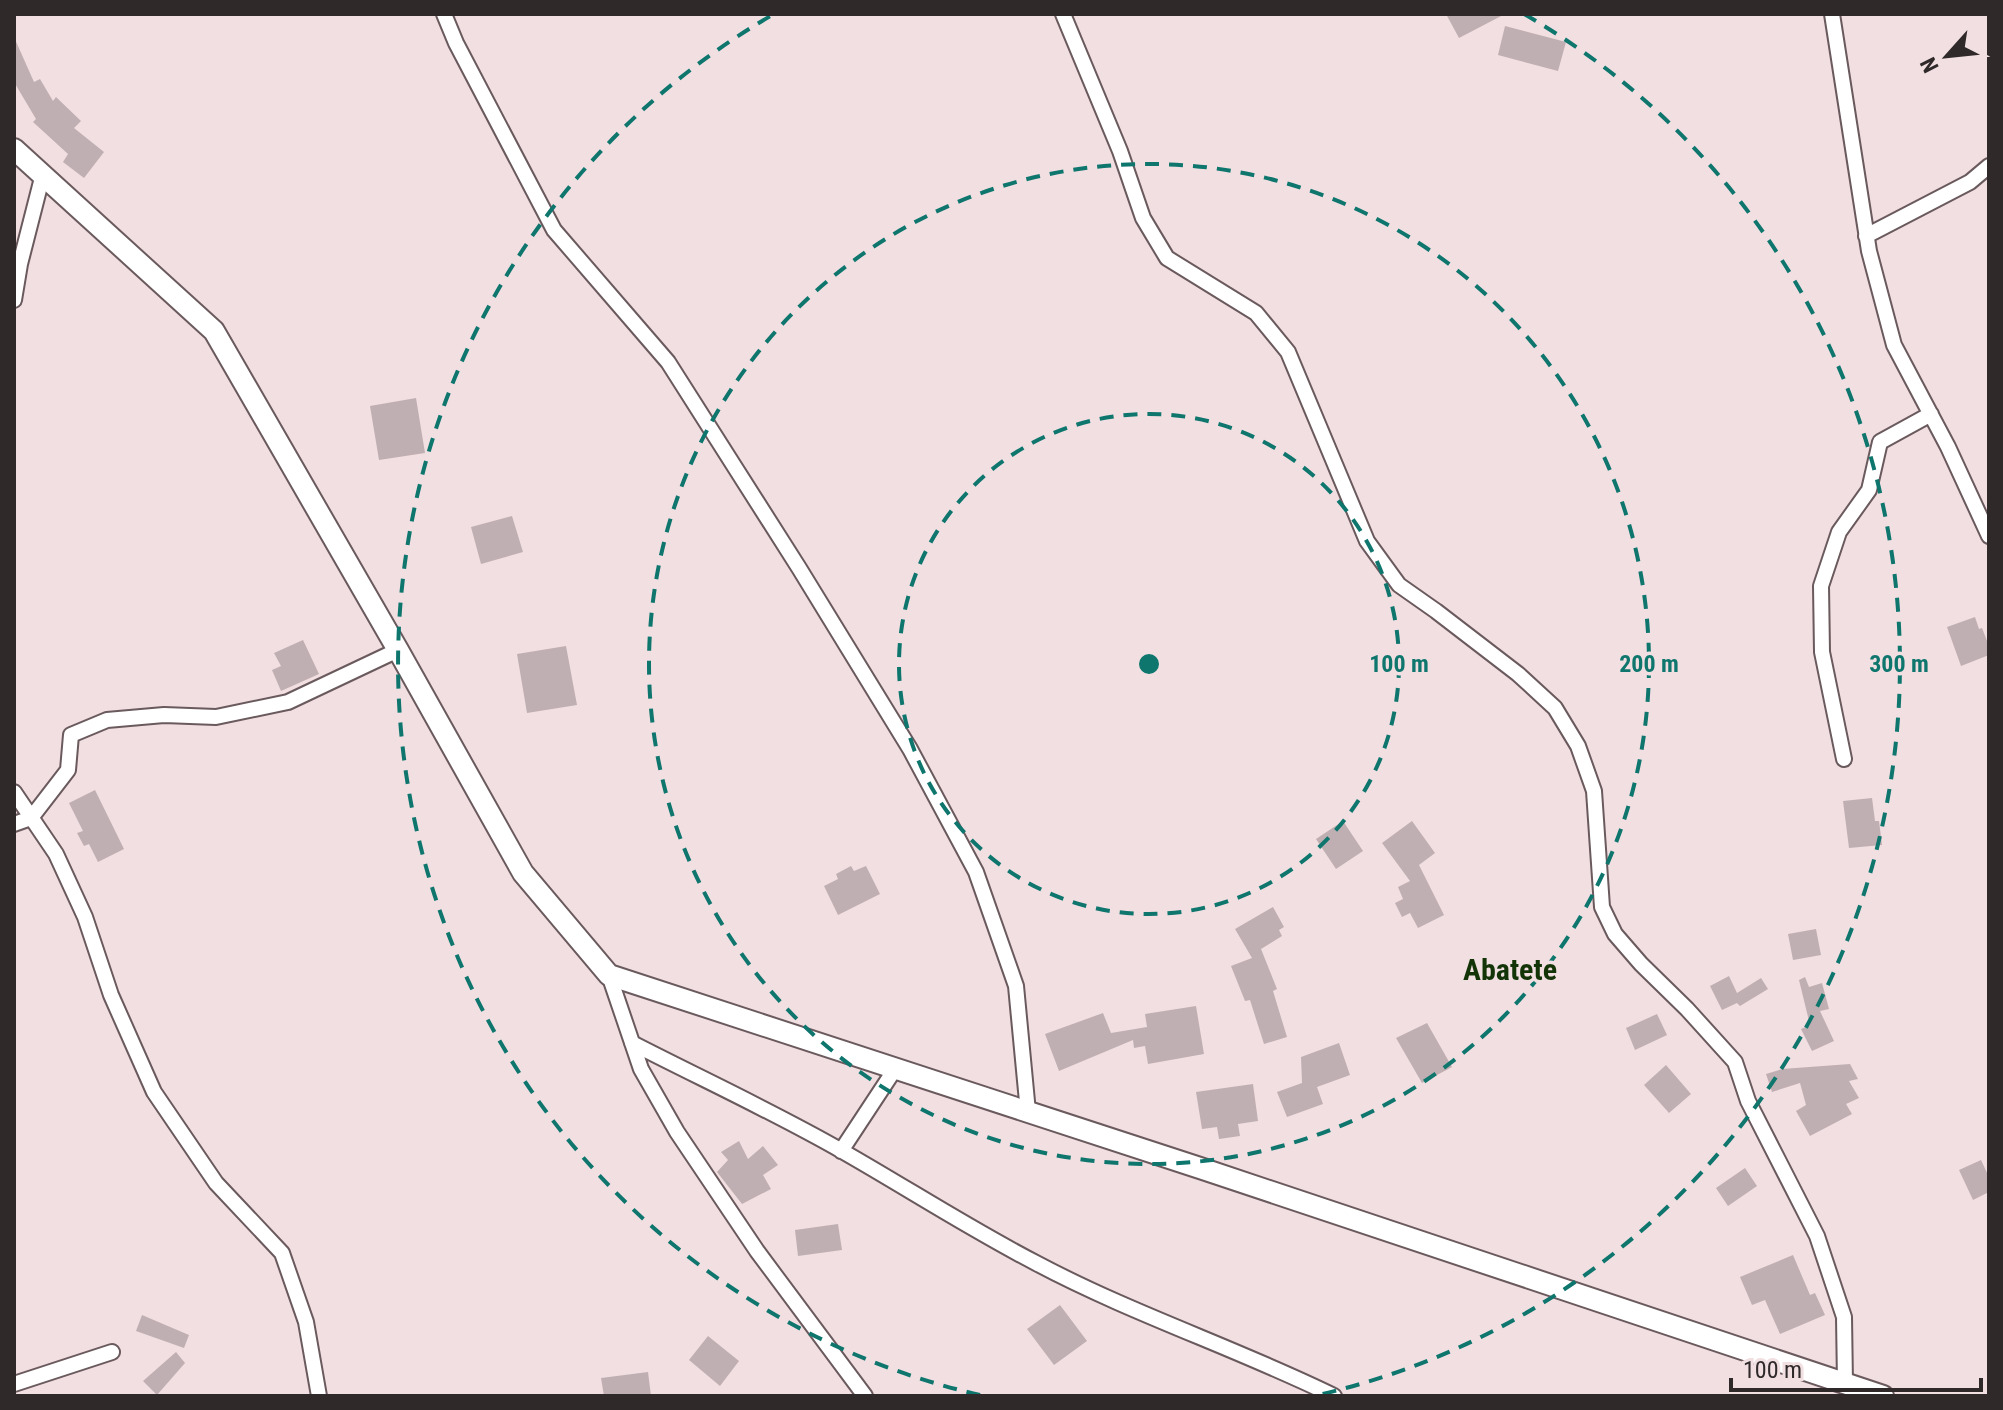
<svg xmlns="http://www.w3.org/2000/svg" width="2003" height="1410" font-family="'Roboto Condensed',sans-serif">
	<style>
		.building { fill: #c0afb2 }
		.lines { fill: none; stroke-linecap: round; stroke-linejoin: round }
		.minor-casing { stroke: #6a5a5d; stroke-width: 18 }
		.secondary-casing { stroke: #6a5a5d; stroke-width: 24 }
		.minor { stroke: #fff; stroke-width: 14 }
		.secondary { stroke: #fff; stroke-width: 20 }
		.ring { fill: none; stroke: #0f766e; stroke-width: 4; stroke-dasharray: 14 10 }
		.labels { text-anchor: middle; stroke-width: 7; stroke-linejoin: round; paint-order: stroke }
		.quarter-label { font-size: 30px; font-weight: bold; fill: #133407; stroke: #f1dfe2 }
		.centre { fill: #0f766e; stroke: #f1dfe2; stroke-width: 4 }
		.ring-label { font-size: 24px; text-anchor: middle; font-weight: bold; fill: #0f766e; stroke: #f1dfe2; stroke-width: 7; stroke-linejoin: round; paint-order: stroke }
	</style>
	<rect width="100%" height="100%" fill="#f1dfe2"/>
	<path class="building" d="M1446 14H1505L1459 38Z
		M1505 26 1566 42 1558 71 1498 55Z
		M14 37 34 82 40 79 53 101 56 97 81 121 74 128 104 152 84 178 63 162 68 154 33 122 36 119 14 82Z
		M416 398 425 453 379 460 370 406Z
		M512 516 523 552 481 564 471 527Z
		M1975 617 1979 629 1982 628 1989 646V655L1961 666 1947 627Z
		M303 640 319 674 281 691 272 670 281 666 274 653Z
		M566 646 577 705 527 713 517 654Z
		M95 790 124 849 98 862 89 844 84 846 77 833 83 831 69 803Z
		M1872 798 1875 821H1879L1882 845 1849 848 1843 801Z
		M1343 821 1363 851 1336 869 1316 839Z
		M1412 821 1435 853 1419 865 1444 915 1418 928 1410 913 1402 917 1395 903 1403 899 1398 887 1410 881 1382 843Z
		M851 866 854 871 866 866 880 894 838 915 824 886 838 879 836 874Z
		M1273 907 1284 927 1279 930 1282 936 1261 949 1277 989 1273 991 1287 1037 1264 1044 1250 1000 1245 1001 1231 966 1252 958 1235 929Z
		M1816 929 1821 955 1793 960 1788 934Z
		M1729 976 1737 993 1761 978 1768 989 1740 1006 1737 1003 1722 1010 1710 986Z
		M1805 977 1809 987 1822 983 1829 1009 1820 1011 1834 1041 1812 1051 1801 1029 1810 1025 1799 980Z
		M1196 1006 1204 1054 1148 1064 1145 1046 1134 1048 1133 1040 1059 1071 1045 1034 1103 1013 1111 1033 1147 1027 1145 1014Z
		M1657 1014 1667 1035 1635 1050 1626 1028Z
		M1427 1023 1452 1067 1422 1083 1396 1038Z
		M1339 1043 1350 1075 1317 1087 1323 1104 1287 1117 1277 1092 1302 1083 1301 1057Z
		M1850 1064 1858 1079 1849 1081 1859 1098 1846 1104 1852 1114 1810 1136 1796 1111 1806 1105 1800 1083 1772 1092 1766 1074 1782 1069Z
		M1666 1065 1691 1094 1669 1113 1644 1085Z
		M1253 1084 1258 1121 1238 1124 1240 1136 1219 1139 1217 1127 1202 1129 1196 1092Z
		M739 1141 748 1159 763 1146 778 1165 763 1175 771 1189 742 1204 717 1172 728 1160 721 1152Z
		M1981 1160 1989 1177V1192L1973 1200 1959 1170Z
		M1745 1168 1757 1186 1728 1206 1716 1188Z
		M838 1224 842 1250 798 1256 795 1230Z
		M1793 1255 1810 1295 1815 1293 1825 1315 1780 1334 1765 1300 1752 1305 1740 1277Z
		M1060 1305 1087 1341 1054 1365 1027 1329Z
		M142 1315 189 1335 184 1348 136 1331Z
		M708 1336 739 1361 720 1386 689 1360Z
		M176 1352 185 1363 157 1395 143 1381Z
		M648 1372 651 1396H604L601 1378Z"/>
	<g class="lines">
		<defs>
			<path id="minor" d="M444 14 456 43 554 230 668 362 799 568 910 749 976 872 1016 986 1028 1112
				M1063 14 1120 151 1143 218 1167 258 1256 313 1288 352 1367 541 1399 585 1436 611 1518 674 1555 708 1578 746 1594 791 1602 907 1615 934 1641 964 1687 1009 1735 1062 1748 1101 1817 1236 1844 1317 1845 1383
				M1832 14 1869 251 1894 345 1948 447 1989 536
				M1866 236 1970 182 1989 166
				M14 300 20 264 43 174
				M1844 759 1822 652 1821 586 1839 532 1869 490 1880 442 1931 414
				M14 792 56 854 85 917 111 995 154 1092 216 1183 282 1253 306 1322 319 1396
				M14 824 31 818 68 770 71 735 107 720 164 715 216 717 288 702 398 650
				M609 975 641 1069 677 1132 757 1251 865 1396
				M632 1043C702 1079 774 1112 842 1151 907 1188 970 1229 1036 1263 1132 1314 1236 1348 1334 1396
				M841 1151 895 1069
				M14 1384 112 1352"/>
			<path id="secondary" d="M14 149 214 331 398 650 523 873 609 975 1203 1169 1883 1396"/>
		</defs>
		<use href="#minor" class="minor-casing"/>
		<use href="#secondary" class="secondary-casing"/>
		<use href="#minor" class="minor"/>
		<use href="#secondary" class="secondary"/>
	</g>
	<g class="ring">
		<circle cx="1149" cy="664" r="250"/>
		<circle cx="1149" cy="664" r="500"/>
		<path d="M980 1395A750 750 0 0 1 774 14M1524 14A750 750 0 0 1 1318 1395"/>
	</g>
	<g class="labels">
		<g class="quarter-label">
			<text x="1510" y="980">Abatete</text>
		</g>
	</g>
	<circle cx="1149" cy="664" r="12" class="centre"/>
	<g class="ring-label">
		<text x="1399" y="672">100 m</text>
		<text x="1649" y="672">200 m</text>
		<text x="1899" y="672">300 m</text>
	</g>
	<rect width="2003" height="1410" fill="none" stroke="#30292a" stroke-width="32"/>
	<g transform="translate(1947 56) rotate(243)" stroke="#f1dfe2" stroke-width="6" paint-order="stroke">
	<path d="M0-6L14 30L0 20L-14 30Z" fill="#30292a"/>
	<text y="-12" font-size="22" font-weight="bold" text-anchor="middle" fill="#30292a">N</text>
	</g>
	<path d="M1731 1378v12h250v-12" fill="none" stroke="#30292a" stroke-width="4"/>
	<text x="1743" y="1378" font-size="24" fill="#30292a" stroke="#f1dfe2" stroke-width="6" paint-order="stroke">100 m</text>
</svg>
